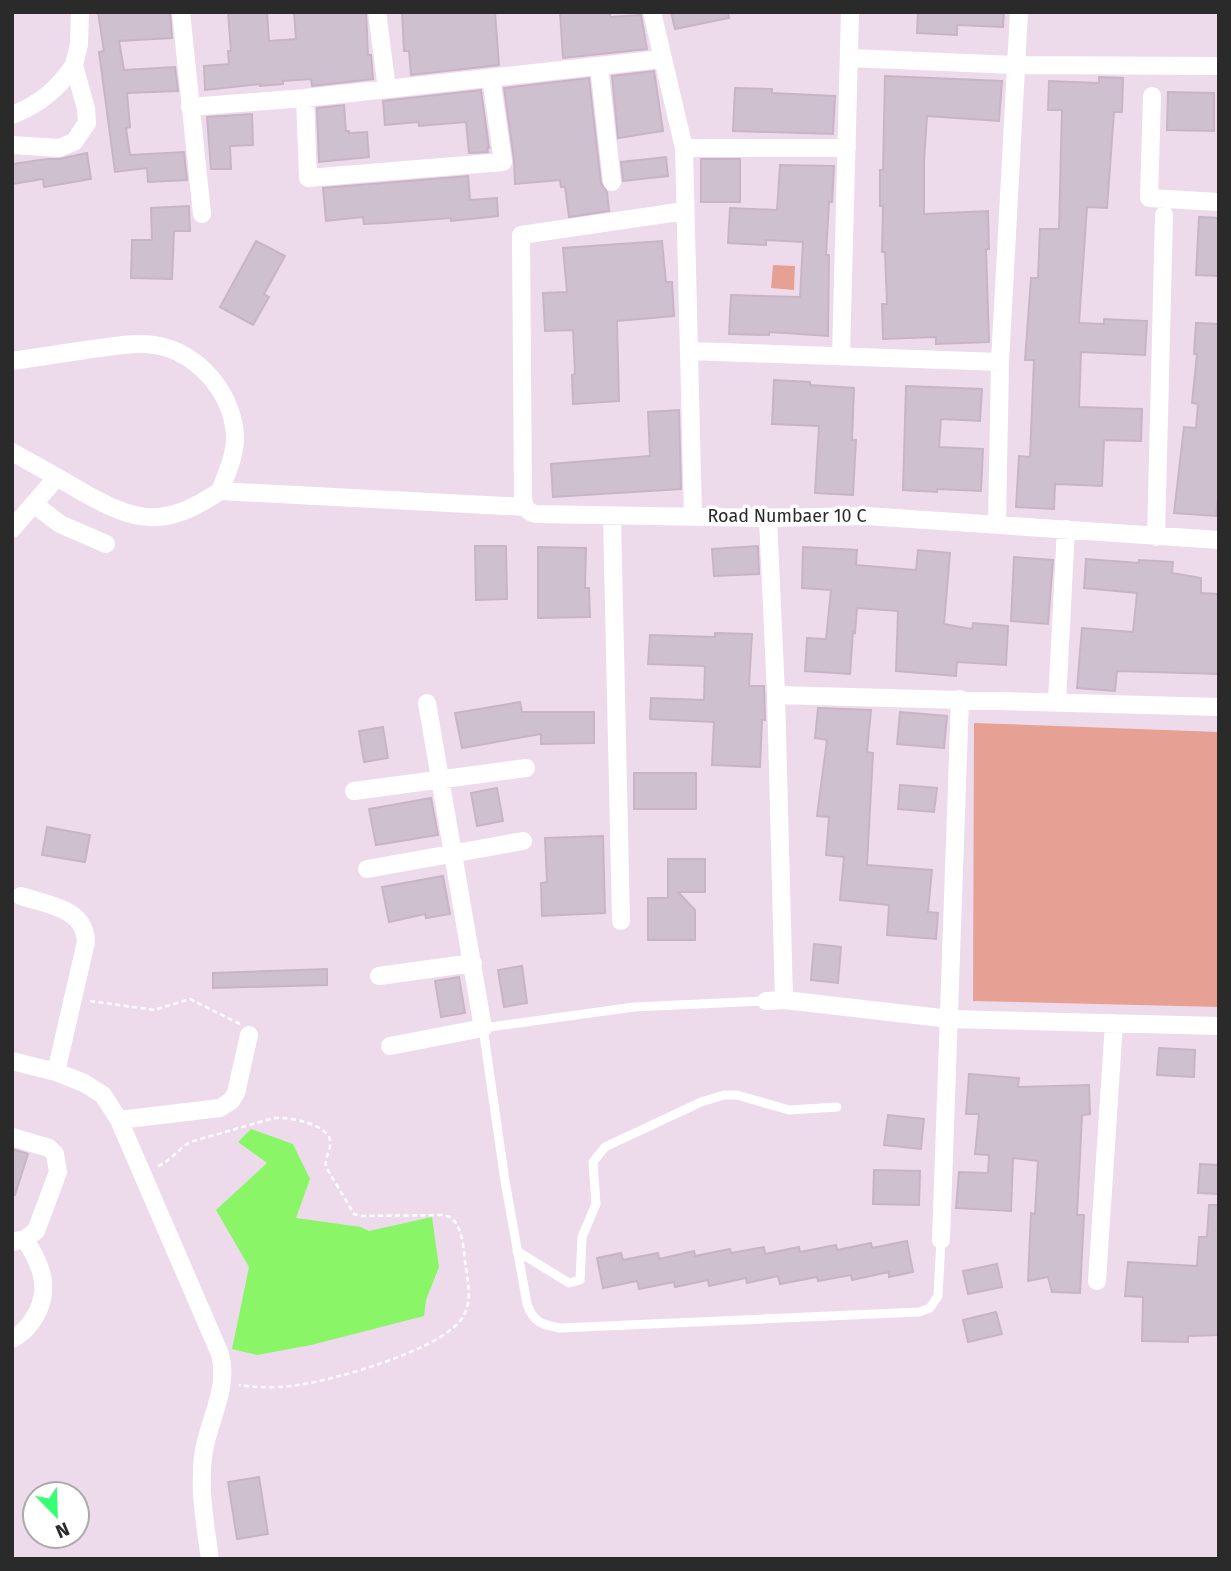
<svg xmlns="http://www.w3.org/2000/svg" width="1231" height="1571" font-family="'Fira Sans',sans-serif">
	<style>
		.green { fill: #e7a094 }
		.water { fill: #8af567 }
		.building { fill: #cec0ce; stroke: #c8b4c6; stroke-width: 2 }
		.lines { fill: none; stroke-linecap: round; stroke-linejoin: round }
		.path { stroke: #fff; stroke-width: 2.5; stroke-dasharray: 5 3.5; stroke-linecap: butt }
		.service { stroke: #fff; stroke-width: 9 }
		.minor { stroke: #fff; stroke-width: 18 }
		.labels { text-anchor: middle; stroke-width: 7; stroke-linejoin: round; paint-order: stroke }
		.street-label { font-size: 18px; fill: #2a2a2a; stroke: #fff }
	</style>
	<rect width="100%" height="100%" fill="#eddbec"/>
	<path class="green" d="M773 265 795 266 794 290 771 288Z
		M974 723 1219 732V1007L973 1001Z"/>
	<path class="water" d="M251 1129 293 1144 310 1179 296 1218 361 1227 369 1231 432 1217 439 1267 426 1300 424 1316 311 1345 257 1355 232 1349 249 1267 216 1210 267 1163 238 1142Z"/>
	<path class="building" d="M98 12H170L172 38 119 41 124 70 175 67 178 91 127 93 130 127 126 128 130 155 184 152 187 180 148 182 147 168 115 172 99 52 104 51Z
		M228 12H267L269 41 296 39 294 12H366L368 55H371L373 79 312 86 311 79 283 81V84L260 86V84L205 90 204 66 229 64 228 51H231Z
		M402 12H495L499 65 411 75 409 51H404Z
		M560 12H610V17L641 15 647 49 563 58Z
		M671 12H728L729 18 675 29Z
		M918 12H1004L1003 27 957 25V35L917 33Z
		M654 71 663 131 618 138 612 76Z
		M885 76 1002 81 999 121 927 116 924 161V214L988 211 989 249H986L989 342 936 344V337L883 339 882 304H887L885 252H882L883 206H880V170H883Z
		M1099 77 1123 78 1122 112H1114L1107 208 1087 207 1079 323 1104 324V319L1147 321 1145 355 1081 352 1079 407 1142 409 1141 441 1104 440 1102 486 1055 484 1054 509 1016 507 1019 456 1030 457 1034 360H1025L1031 278H1038L1040 229H1059L1062 110H1048L1049 81 1099 83Z
		M589 78 601 183 607 192 609 211 569 217 565 187H561L560 180 515 184 514 160 504 88Z
		M735 88 772 89V93L835 96 833 134 733 131Z
		M481 90 489 148H487L488 152 469 153 466 122 419 126V122L385 125 383 101Z
		M1168 92 1214 93V131L1167 130Z
		M344 105 346 131H349V133L367 132 369 157 319 162 317 108Z
		M252 114 253 145 230 146 231 169H211L207 117Z
		M87 153 91 179 44 187 43 179 12 184V164L47 159H59Z
		M666 157 668 176 623 181 621 162Z
		M701 159H740V202H701Z
		M780 165 834 166 832 202H829L826 255H829L828 336 769 332V335L729 334 731 295 800 297 803 242 766 240V245L728 243 730 208 777 210Z
		M468 176 470 200 497 198 498 216 451 221V218L386 223 364 224 363 217 326 221 323 188Z
		M189 206 190 231H174L172 279 131 278 132 240H152L151 208Z
		M1199 217 1219 218V276L1196 275Z
		M256 241 285 256 264 294 269 297 253 325 220 307Z
		M662 241 666 282H672L674 316 617 321 619 401 573 404 572 375 575 374 573 330 545 331 543 293 567 292 563 248Z
		M1196 323 1219 324V489L1216 516 1174 513 1184 427 1196 428 1198 404 1192 403 1197 354H1194Z
		M774 380 810 382V385L854 388 852 440H856L853 495 815 493 819 426 772 424Z
		M906 386 982 389 980 421 941 419 939 447 983 449 981 491 937 489V492L903 490Z
		M679 410 681 489 553 497 551 464 650 456 648 412Z
		M475 546H506L507 599 476 600Z
		M758 546 759 574 714 576 712 549Z
		M538 547 586 548 585 588H589L590 617 538 618Z
		M803 547 857 550 856 565 916 570 918 550 950 553 944 624 972 629 973 623 1008 626 1006 665 957 662 956 676 896 671 898 611 857 608 855 633 853 632 850 674 805 671 807 638 826 639 831 590 802 588Z
		M1014 557 1053 560 1048 624 1011 621Z
		M1086 559 1139 563V560L1173 562 1172 573 1201 578V593L1219 594V674L1117 671 1115 691 1077 688 1082 628 1133 632 1137 593 1084 588Z
		M715 633 752 634 749 686H764L765 720H762L760 767 712 765 714 722 650 719 651 698 704 700 705 666 648 664 650 635 715 637Z
		M520 702 522 712H594V743L541 744V734L462 748 455 713Z
		M818 708 871 710 867 752 873 753 867 865 932 870 928 912 938 913 936 939 887 935 889 905 840 900 844 857 826 855 829 817 817 816 827 740 815 738Z
		M900 712 947 716 944 748 897 744Z
		M383 727 388 758 364 762 359 731Z
		M634 773H696V809H634Z
		M900 785 937 788 934 812 898 809Z
		M497 788 503 821 477 826 471 793Z
		M431 798 438 835 376 845 369 809Z
		M47 827 90 835 85 862 42 855Z
		M603 836 605 913 542 916 541 883 547 882 545 838Z
		M668 859H705V892H678L695 910V940H648V898H668Z
		M443 876 450 914 426 918 425 914 389 922 382 887Z
		M814 944 841 947 838 983 811 980Z
		M522 966 527 1003 504 1007 498 970Z
		M327 969V985L213 988V973Z
		M459 977 465 1013 441 1017 435 981Z
		M1159 1048 1195 1050 1194 1077 1157 1075Z
		M969 1074 1019 1078 1018 1087 1089 1085 1090 1114 1082 1115 1080 1156 1077 1215H1084L1080 1293 1052 1292 1048 1277 1028 1281 1031 1213 1035 1214 1038 1161 1013 1158 1011 1211 956 1208 959 1172 988 1173 989 1155 975 1154 979 1114H966Z
		M888 1115 924 1119 921 1149 884 1145Z
		M12 1149 28 1154 15 1195H12Z
		M1200 1164 1219 1165V1194L1198 1193Z
		M874 1170 920 1171 919 1205 873 1204Z
		M1209 1205H1219V1335L1188 1336V1342L1142 1341 1143 1297 1125 1296 1128 1262 1197 1266 1199 1237H1207Z
		M907 1241 913 1272 889 1277V1272L852 1280 851 1275 818 1281 817 1277 780 1284 778 1276 747 1283 746 1278 709 1286 708 1280 675 1287 674 1282 639 1289 637 1281 603 1288 597 1258 621 1253 623 1260 658 1253 659 1259 694 1251 695 1256 730 1249 731 1253 764 1247 765 1254 799 1247 800 1252 836 1245 837 1250 871 1243 872 1248Z
		M997 1264 1002 1287 968 1294 963 1271Z
		M996 1312 1002 1334 968 1342 963 1320Z
		M259 1477 268 1534 237 1539 228 1482Z"/>
	<g class="lines">
		<path class="path" d="M90 1001 154 1010 190 999 240 1024
			M158 1166C171 1161 178 1149 190 1142L274 1118C288 1117 326 1123 330 1140 332 1148 324 1158 326 1167L354 1214 361 1216 442 1215 451 1217C464 1230 463 1250 466 1267 468 1284 472 1299 464 1315 448 1348 335 1380 298 1385 279 1388 259 1388 239 1385"/>
		<path class="service" d="M766 1001 634 1007 483 1028 505 1181 527 1304C533 1322 542 1325 560 1328L919 1312 930 1308 938 1296 941 1240
			M517 1251 569 1283 580 1280 582 1237 596 1204 593 1162 605 1147 701 1102 724 1095H737L789 1110 837 1107"/>
		<path class="minor" d="M181 12 202 214
			M377 12 387 89
			M652 12 684 148 693 515
			M849 58 1015 65 1219 66
			M599 66 612 182
			M1152 96 1149 198 1219 202
			M305 98 308 178 503 162 491 78
			M190 107 305 98 662 59
			M12 115C40 104 58 89 74 65
			M12 145 59 148 74 142 87 123 86 109 74 65 79 44 80 12
			M684 148H847
			M685 211 521 235 523 498C524 507 527 512 536 514L768 518 866 516 1219 540
			M690 351 1000 362
			M841 356 850 12
			M12 361C39 357 65 353 92 349 109 347 127 343 145 344 192 346 231 388 235 434 236 454 227 473 220 491L525 507
			M12 452C35 465 57 477 79 490 136 523 164 529 220 491
			M34 504 60 524 106 544
			M612 516 621 921
			M768 518 776 695 784 1000
			M997 524 1000 362 1019 12
			M12 529 57 477
			M1156 537 1164 215
			M776 695 1219 707
			M1057 702 1066 529
			M354 791 526 768
			M367 869 523 841
			M21 896C48 905 85 908 86 942L56 1072
			M379 976 473 963
			M766 1001 784 1000 950 1019 1219 1026
			M390 1046 483 1028 427 703
			M12 1061 56 1072 84 1083 103 1095 119 1120 220 1354C229 1387 210 1418 204 1450 198 1486 205 1523 210 1559
			M119 1120 220 1108 231 1101 236 1093 249 1035
			M12 1137 49 1148 55 1154 58 1172 36 1231 25 1239 12 1242
			M941 1240 960 699
			M1097 1281 1114 1023
			M12 1339C25 1332 31 1324 38 1311 50 1284 40 1263 25 1239"/>
	</g>
	<g class="labels">
		<g class="street-label">
			<text x="787" y="522">Road Numbaer 10 C</text>
		</g>
	</g>
	<rect width="1231" height="1571" fill="none" stroke="#2a2a2a" stroke-width="28"/>
	<g transform="translate(56 1515) rotate(157)"><circle r="33" fill="#ffffff" stroke="#aaaaaa" stroke-width="2"/>
	<path d="M0-5L12 26L0 18L-12 26Z" fill="#36ff73"/>
	<text y="-10" font-size="19" font-weight="bold" text-anchor="middle" fill="#2a2a2a">N</text>
	</g>
</svg>
